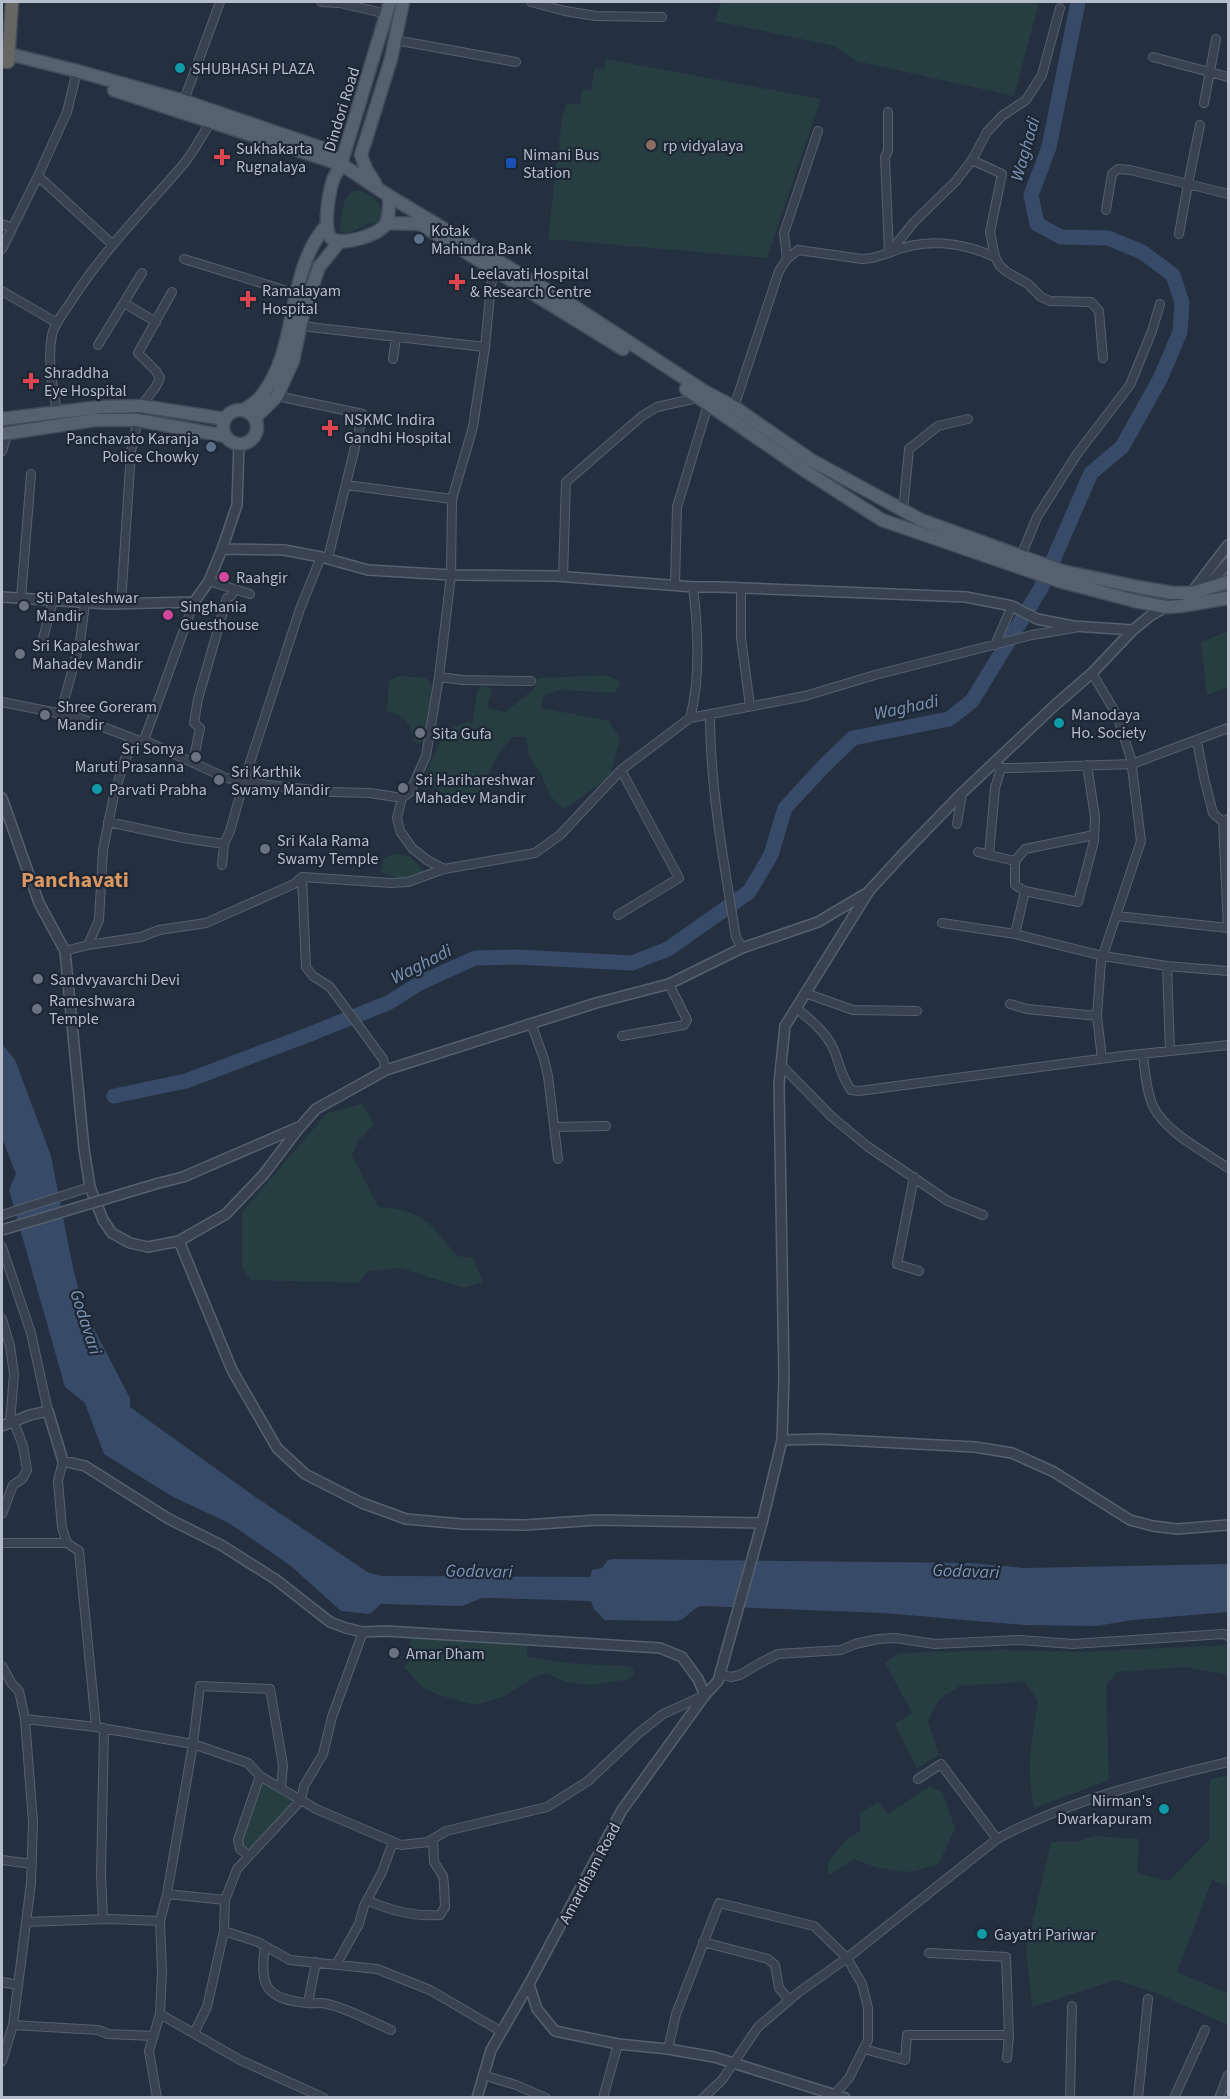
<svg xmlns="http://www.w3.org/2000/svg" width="1230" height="2099" font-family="'Source Sans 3',sans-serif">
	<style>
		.green { fill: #263e41 }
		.water { fill: #374b68 }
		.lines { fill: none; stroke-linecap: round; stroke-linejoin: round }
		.river { stroke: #374b68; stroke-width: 15 }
		.minor-casing { stroke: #56606e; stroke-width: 10 }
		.tertiary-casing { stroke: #56606e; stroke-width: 12 }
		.primary-casing { stroke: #424b59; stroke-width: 15 }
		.trunk-casing { stroke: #434d5b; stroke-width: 15 }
		.minor { stroke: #384250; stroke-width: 8 }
		.tertiary { stroke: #384250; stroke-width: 9 }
		.primary { stroke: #566170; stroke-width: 12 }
		.trunk { stroke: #666662; stroke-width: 12 }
		.tertiary-bridge-casing { stroke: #56606e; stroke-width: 12; stroke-linecap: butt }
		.tertiary-bridge { stroke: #384250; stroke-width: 9 }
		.culture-dot { fill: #0f9aa8; stroke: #1d2735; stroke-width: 2 }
		.education-dot { fill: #8d6e63; stroke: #1d2735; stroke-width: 2 }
		.health-dot { fill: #e0444e; stroke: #1d2735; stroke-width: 2 }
		.transit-dot { fill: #1a4fb4; stroke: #1d2735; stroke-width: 2 }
		.service-dot { fill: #5c6f8a; stroke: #1d2735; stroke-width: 2 }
		.hotel-dot { fill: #d1479c; stroke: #1d2735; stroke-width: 2 }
		.worship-dot { fill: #6b7280; stroke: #1d2735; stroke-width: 2 }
		.labels { text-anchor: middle; stroke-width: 4.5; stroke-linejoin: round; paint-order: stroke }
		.poi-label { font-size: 16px; fill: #b5bdcb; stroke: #1d2735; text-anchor: start }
		.street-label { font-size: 16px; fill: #b5bdcb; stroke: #1d2735 }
		.water-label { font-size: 18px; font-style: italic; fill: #7c93b3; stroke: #1d2735 }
		.district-label { font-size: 22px; font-weight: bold; fill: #d99661; stroke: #1d2735 }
	</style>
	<rect width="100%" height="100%" fill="#243040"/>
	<path class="green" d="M721 2H1039L1014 96 856 61 834 46 715 21Z
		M606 59 821 99 767 258 548 239 562 117 567 103 580 105 582 89 591 91 595 68 604 69Z
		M357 190C371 193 389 206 379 222L371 223 347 234 340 231V227C343 213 341 195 357 190Z
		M1228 631V687L1207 695 1201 642Z
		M607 675 621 682 615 693 559 690 544 695 541 708 609 721 620 738 610 777 564 809 551 797 541 774 529 756 526 737H512L497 756 476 798 460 802 431 787 425 774 447 729 470 721 472 726 477 691 482 685 492 689 487 708 505 712 533 690 538 678Z
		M399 676 426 678 432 687 426 742 416 744C409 725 408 716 387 711L389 680Z
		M394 854 409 856 424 870 420 876C404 879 395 879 381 872L384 858Z
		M362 1104 374 1124 358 1141 352 1155 378 1207C423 1209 430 1223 457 1256L473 1258 483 1282 464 1288 400 1268 368 1271 358 1283 251 1280 242 1267V1212L327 1113Z
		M411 1635 528 1645 527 1657 576 1664 630 1666 635 1673 630 1679 592 1685 565 1682 547 1673 534 1677 503 1697 475 1705 439 1695 421 1686 404 1667 409 1662Z
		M1228 1645V1677L1224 1674 1186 1667 1117 1672 1106 1685 1109 1780 1034 1808C1026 1768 1031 1741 1038 1702L1025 1682 960 1686 939 1699 928 1721 939 1755 917 1768 895 1724 912 1713 885 1663 899 1653 1002 1650 1081 1652Z
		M1228 1775V1886L1212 1880 1177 1972 1228 1994V2025L1154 1992 1115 1980 1032 2007 1026 1950 1051 1842H1077L1094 1836 1139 1839 1137 1873 1169 1881 1209 1840 1210 1779Z
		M261 1779 298 1800 249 1853 242 1848 241 1840Z
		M930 1786 943 1793 955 1829 938 1865 908 1872 878 1868 854 1859 829 1875 827 1864 846 1840 860 1831V1813L878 1802 888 1814Z"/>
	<path class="water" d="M2 1044 15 1060 51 1156 73 1268 80 1294 92 1325 130 1398V1407L254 1496 369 1573 383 1576 590 1577 592 1570 602 1568 608 1560 613 1559 970 1563 1025 1568 1228 1564V1612L1133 1620 1096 1626 1025 1625 883 1613 703 1606C691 1607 688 1619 677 1621L605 1620 594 1609 591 1601 494 1598H482L462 1606 381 1604 370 1614 341 1611 291 1566 242 1532 227 1522 173 1497 104 1454 85 1403 65 1387 9 1190 16 1174 2 1138Z"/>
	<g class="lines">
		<path class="river" d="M114 1096 186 1081 300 1038 388 1003 420 983 475 958 517 957 632 963 668 949 749 892 771 855 785 808 824 766 853 738 949 719 972 701 1041 588 1091 473 1122 447 1160 379 1180 332 1182 303 1173 275 1142 252 1108 238 1061 237 1037 224 1031 195 1049 147 1078 2"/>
		<defs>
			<path id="minor" d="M321 2 340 3 387 14
				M531 2 565 11 596 16 662 17
				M395 40 516 62
				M1153 57 1228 77
				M183 103 220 2
				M1204 103 1216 39
				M888 112V151L885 157 889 253C923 237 962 242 995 257
				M1200 125 1188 184 1228 194
				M972 160 1002 174 990 232 995 257 1000 266 1007 272 1028 284 1041 297 1050 301 1091 302 1099 311 1103 358
				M38 176 67 112 77 71
				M1106 210 1112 174 1118 169 1130 170 1188 184 1179 234
				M2 224 12 228
				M2 249 38 176 112 244
				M184 259 297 294
				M787 259 784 233 818 131
				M2 291 57 323
				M124 303 156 322
				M301 326 485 347
				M98 345 142 273
				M393 359 396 337
				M277 396 363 414 328 558
				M734 407 779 271 787 259 798 250 862 259 872 258 889 253 914 222 956 181 972 160 987 132 1002 116 1026 100 1042 75 1060 8
				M57 412C53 387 47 360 52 335 54 323 64 313 70 303 103 251 142 212 182 166 194 152 202 135 212 120
				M2 451 8 432
				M346 485 452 499
				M903 511 909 449 938 426 968 419
				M1021 556 1037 517 1077 454 1130 385 1152 331 1160 304
				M563 577 566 482 642 416 657 407 693 399 698 395
				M209 581 250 594
				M675 585 677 507 709 402
				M741 588V638L750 706
				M21 598 31 474
				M121 604 131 451 141 406 155 388 160 378 156 371 138 353 172 292
				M42 642 53 601
				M995 645 1012 606
				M1092 673 1117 715 1131 759 1141 841 1101 961 1097 1016 1102 1059
				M439 677 463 680 531 681
				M2 702 77 717 137 740
				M61 712 80 642 85 603
				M710 714C710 788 724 864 736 937L742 948
				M690 718C701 678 698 628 693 587
				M142 740H144L194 602
				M144 740 226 778 268 785 331 792 370 793 402 798
				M1197 741 1204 778 1213 813 1223 822
				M193 762 200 728 194 723 198 699 227 598 231 596 234 589
				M993 763 1001 768H1013L1132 764 1228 728
				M1001 768 995 788 989 855 1015 861 1025 849 1094 835
				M1228 819 1223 822 1228 928
				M108 822 184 838 224 844
				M957 824 962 793
				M978 852 989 855
				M1015 861V885L1025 891 1078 902 1094 841 1095 817 1087 765
				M222 865 224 844 230 831 244 781 300 609 321 557
				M444 869 427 860 412 848 400 831 397 818 402 798 410 792 426 756 439 677 451 575 452 499 473 427 485 347 491 285 495 270
				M302 877 306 967 313 976 330 987 383 1059 386 1070
				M618 915 679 878 621 770
				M1117 916 1228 928
				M942 923 1015 934 1103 956 1167 966 1228 971
				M1015 934 1025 891
				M88 945 99 920 103 850 114 795 125 759 137 740
				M65 951 88 945 141 937 159 930 206 923 294 884 302 877 391 883 408 882 444 869 535 853 560 835 621 770 690 718 805 696 875 675 1032 635 1074 628
				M1167 966 1170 1051
				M805 993 853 1010 917 1011
				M1010 1004 1027 1009 1097 1016
				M796 1008C812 1021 826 1032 834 1050 840 1065 841 1076 851 1090L859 1091 1122 1056 1228 1045
				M531 1023 544 1059 548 1076 558 1159
				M622 1036 684 1025 687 1020 669 984
				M1143 1055C1145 1071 1146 1090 1153 1106 1165 1132 1205 1152 1228 1168
				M780 1064 832 1117 867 1146 948 1201 983 1215
				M554 1127 606 1126
				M914 1177 897 1264 919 1271
				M2 1215 90 1187
				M2 1247 31 1333 48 1411
				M2 1319 10 1346 14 1374 10 1423
				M63 1461 58 1481 62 1528 67 1543 79 1551 96 1727
				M2 1514 13 1485 22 1479 27 1470 23 1446 14 1422
				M2 1543H67
				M2 1666 12 1684 19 1691 25 1719 96 1727 193 1744 248 1763 260 1776 316 1809 401 1845 428 1842 446 1831 547 1807 588 1781 639 1733 663 1714 703 1696
				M719 1674 731 1677 740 1675 760 1663 778 1654 841 1650 855 1644 878 1639 895 1638 935 1644 1019 1640 1073 1644 1223 1634 1228 1636
				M918 1779 941 1764 997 1839
				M249 1856 240 1849 238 1840 260 1776
				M2 1860 32 1864
				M167 1894 225 1900 224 1931 258 1942 290 1960 377 1969 430 1990 502 2032
				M225 1900 237 1869 301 1800 304 1786 323 1754 332 1717 363 1632
				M367 1900C391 1911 414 1917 440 1915L445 1907 444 1885 443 1876 434 1862 433 1839
				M103 1919 101 1875 104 1728
				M26 1922 109 1919 160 1921
				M703 1942 768 1959 775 1965 779 1988 789 2000
				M265 1946C259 1987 266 1999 308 2003 314 2004 321 2002 327 2004 344 2007 373 2022 391 2030
				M337 1963 359 1924 364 1906 382 1872 393 1842
				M2 1982 18 1985
				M308 2003 316 1962
				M160 2014 240 2060 324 2098
				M13 2025 98 2030 108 2034 153 2036
				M194 2033 207 2007 224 1931
				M668 2049 676 2014 719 1903 814 1926 847 1958 862 1984 868 2008V2040L849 2078 835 2094
				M864 2049 905 2060 907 2035H1009L1006 1957 929 1953
				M1007 2058 1009 2035
				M2 2061 13 2025 31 1883 33 1822 25 1719
				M483 2075 516 2085 546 2098
				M157 2098 149 2051 160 2014 162 1972 160 1921 167 1894 193 1744 200 1686 270 1689 283 1765 281 1788
				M603 2098 618 2044
				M703 2098 722 2080 758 2027 799 1992 847 1958 997 1839C1069 1800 1149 1781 1228 1762
				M1070 2098 1072 2006
				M1138 2098 1148 1999
				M1174 2098 1205 2030
				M1219 2098 1228 2075"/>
			<path id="tertiary" d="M222 549 284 550 321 557 368 570 451 575 556 576 693 587H719L966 597 1012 606 1037 619 1073 626 1133 630
				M1202 586 1212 581 1228 563
				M1195 588 1228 545
				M2 597 109 604 194 602 209 581 222 549 237 505 239 444
				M2 798 39 903 65 951 84 1149 90 1187 103 1220 112 1233 130 1243 148 1247 179 1241 232 1370 277 1448 305 1474 362 1503 406 1519 462 1524 525 1525 597 1520 762 1523
				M159 1183 183 1177 301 1126 316 1109 386 1070 596 1003 669 984 742 948 818 922 865 894
				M179 1241 226 1214 264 1174 299 1128
				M2 1426 30 1415 48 1411 63 1461 85 1466 169 1519 221 1545 275 1579 330 1622 346 1628 363 1632 386 1631 660 1648 682 1657 698 1679 705 1695
				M782 1440 822 1439 975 1447 1012 1453 1054 1472 1130 1520 1153 1526 1177 1529 1228 1525
				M529 1984 537 2009 555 2031 618 2044 668 2049 714 2057 845 2098
				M477 2098 491 2050 529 1984 622 1810 705 1695 718 1681 762 1523 782 1440 784 1378 779 1084 785 1026 869 891 903 854 962 793 1054 706 1092 673 1133 630 1150 616 1190 593"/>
			<path id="primary" d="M9 54 77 71 184 101 325 149 341 164 389 196 575 307 704 391 734 407 811 460 921 520 1062 571 1138 587 1173 593H1192L1228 582
				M114 90 337 163
				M375 183 366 169 361 155 391 59 403 2
				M389 196C389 205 390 215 386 223 381 235 342 246 332 239 322 231 329 192 333 180 335 175 339 169 341 164L390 2
				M386 223 420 224 623 349
				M686 389 804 470 882 520 1059 581 1135 601 1165 607 1181 606 1228 598
				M223 427a17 17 0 1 1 34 0a17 17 0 1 1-34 0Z
				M244 410C250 406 258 401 262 395 300 346 285 273 326 226
				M255 418 277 396 293 361 303 314 319 267 340 241
				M2 419 101 407 141 406 225 419
				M2 434 95 420H137L226 436"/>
			<path id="trunk" d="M2 61 8 62 12 2"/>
		</defs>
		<use href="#minor" class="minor-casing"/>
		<use href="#tertiary" class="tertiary-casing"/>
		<use href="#primary" class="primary-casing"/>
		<use href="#trunk" class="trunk-casing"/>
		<use href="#minor" class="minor"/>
		<use href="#tertiary" class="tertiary"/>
		<use href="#primary" class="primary"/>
		<use href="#trunk" class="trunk"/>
		<defs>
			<path id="tertiary-bridge" d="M2 1230 159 1183"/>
		</defs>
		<use href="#tertiary-bridge" class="tertiary-bridge-casing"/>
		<use href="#tertiary-bridge" class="tertiary-bridge"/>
	</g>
	<g class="culture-dot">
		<circle cx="180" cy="68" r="6"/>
		<circle cx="1059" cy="723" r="6"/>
		<circle cx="97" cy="789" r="6"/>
		<circle cx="1164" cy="1809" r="6"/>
		<circle cx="982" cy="1934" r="6"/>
	</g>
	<circle class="education-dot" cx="651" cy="145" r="6"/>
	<g class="health-dot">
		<path d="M219 148h6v6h6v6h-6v6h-6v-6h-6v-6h6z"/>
		<path d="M454 273h6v6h6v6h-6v6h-6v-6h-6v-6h6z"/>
		<path d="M245 290h6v6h6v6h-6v6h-6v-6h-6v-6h6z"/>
		<path d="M28 372h6v6h6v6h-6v6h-6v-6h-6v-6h6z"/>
		<path d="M327 419h6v6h6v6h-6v6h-6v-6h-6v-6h6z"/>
	</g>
	<rect class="transit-dot" x="505" y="157" width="12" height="12" rx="3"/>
	<g class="service-dot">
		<circle cx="419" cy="239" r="6"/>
		<circle cx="211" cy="447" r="6"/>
	</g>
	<g class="hotel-dot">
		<circle cx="224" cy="577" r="6"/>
		<circle cx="168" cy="615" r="6"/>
	</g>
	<g class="worship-dot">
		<circle cx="24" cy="606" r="6"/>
		<circle cx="20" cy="654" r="6"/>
		<circle cx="45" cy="715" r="6"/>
		<circle cx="420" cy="733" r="6"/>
		<circle cx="196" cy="757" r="6"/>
		<circle cx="219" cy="780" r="6"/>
		<circle cx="403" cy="788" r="6"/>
		<circle cx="265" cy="849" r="6"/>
		<circle cx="38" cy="979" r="6"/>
		<circle cx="37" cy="1009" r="6"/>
		<circle cx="394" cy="1653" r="6"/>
	</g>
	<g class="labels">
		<g class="poi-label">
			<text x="192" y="74">SHUBHASH PLAZA</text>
			<text x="663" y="151">rp vidyalaya</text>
			<text x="236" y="154">Sukhakarta<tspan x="236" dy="18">Rugnalaya</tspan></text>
			<text x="523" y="160">Nimani Bus<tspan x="523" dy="18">Station</tspan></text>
			<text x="431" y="236">Kotak<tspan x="431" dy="18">Mahindra Bank</tspan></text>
			<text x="470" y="279">Leelavati Hospital<tspan x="470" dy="18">&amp; Research Centre</tspan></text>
			<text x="262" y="296">Ramalayam<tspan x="262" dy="18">Hospital</tspan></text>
			<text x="44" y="378">Shraddha<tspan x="44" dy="18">Eye Hospital</tspan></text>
			<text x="344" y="425">NSKMC Indira<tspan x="344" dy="18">Gandhi Hospital</tspan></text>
			<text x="199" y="444" text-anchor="end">Panchavato Karanja<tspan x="199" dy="18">Police Chowky</tspan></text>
			<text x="236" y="583">Raahgir</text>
			<text x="36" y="603">Sti Pataleshwar<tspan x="36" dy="18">Mandir</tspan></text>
			<text x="180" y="612">Singhania<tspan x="180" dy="18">Guesthouse</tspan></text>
			<text x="32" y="651">Sri Kapaleshwar<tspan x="32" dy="18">Mahadev Mandir</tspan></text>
			<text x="57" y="712">Shree Goreram<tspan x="57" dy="18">Mandir</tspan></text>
			<text x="1071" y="720">Manodaya<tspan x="1071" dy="18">Ho. Society</tspan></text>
			<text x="432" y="739">Sita Gufa</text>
			<text x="184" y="754" text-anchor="end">Sri Sonya<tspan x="184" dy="18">Maruti Prasanna</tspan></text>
			<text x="231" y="777">Sri Karthik<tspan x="231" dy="18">Swamy Mandir</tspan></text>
			<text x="415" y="785">Sri Harihareshwar<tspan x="415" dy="18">Mahadev Mandir</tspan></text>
			<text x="109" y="795">Parvati Prabha</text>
			<text x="277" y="846">Sri Kala Rama<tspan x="277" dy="18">Swamy Temple</tspan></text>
			<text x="50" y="985">Sandvyavarchi Devi</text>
			<text x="49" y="1006">Rameshwara<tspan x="49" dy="18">Temple</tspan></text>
			<text x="406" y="1659">Amar Dham</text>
			<text x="1152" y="1806" text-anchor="end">Nirman's<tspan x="1152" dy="18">Dwarkapuram</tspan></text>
			<text x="994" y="1940">Gayatri Pariwar</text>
		</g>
		<g class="street-label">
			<text transform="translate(341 109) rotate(-73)" y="6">Dindori Road</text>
			<text transform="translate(589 1873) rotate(-62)" y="6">Amardham Road</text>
		</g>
		<g class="water-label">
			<text transform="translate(1025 149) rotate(-74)" y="6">Waghadi</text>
			<text transform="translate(906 707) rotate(-12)" y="6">Waghadi</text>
			<text transform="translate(421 964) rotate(-27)" y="6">Waghadi</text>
			<text transform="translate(86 1322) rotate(72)" y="6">Godavari</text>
			<text transform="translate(479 1571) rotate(1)" y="6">Godavari</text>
			<text transform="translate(966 1571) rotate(2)" y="6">Godavari</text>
		</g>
		<g class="district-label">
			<text x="75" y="887">Panchavati</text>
		</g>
	</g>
	<rect width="1230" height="2099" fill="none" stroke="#b5bdcb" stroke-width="6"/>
</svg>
